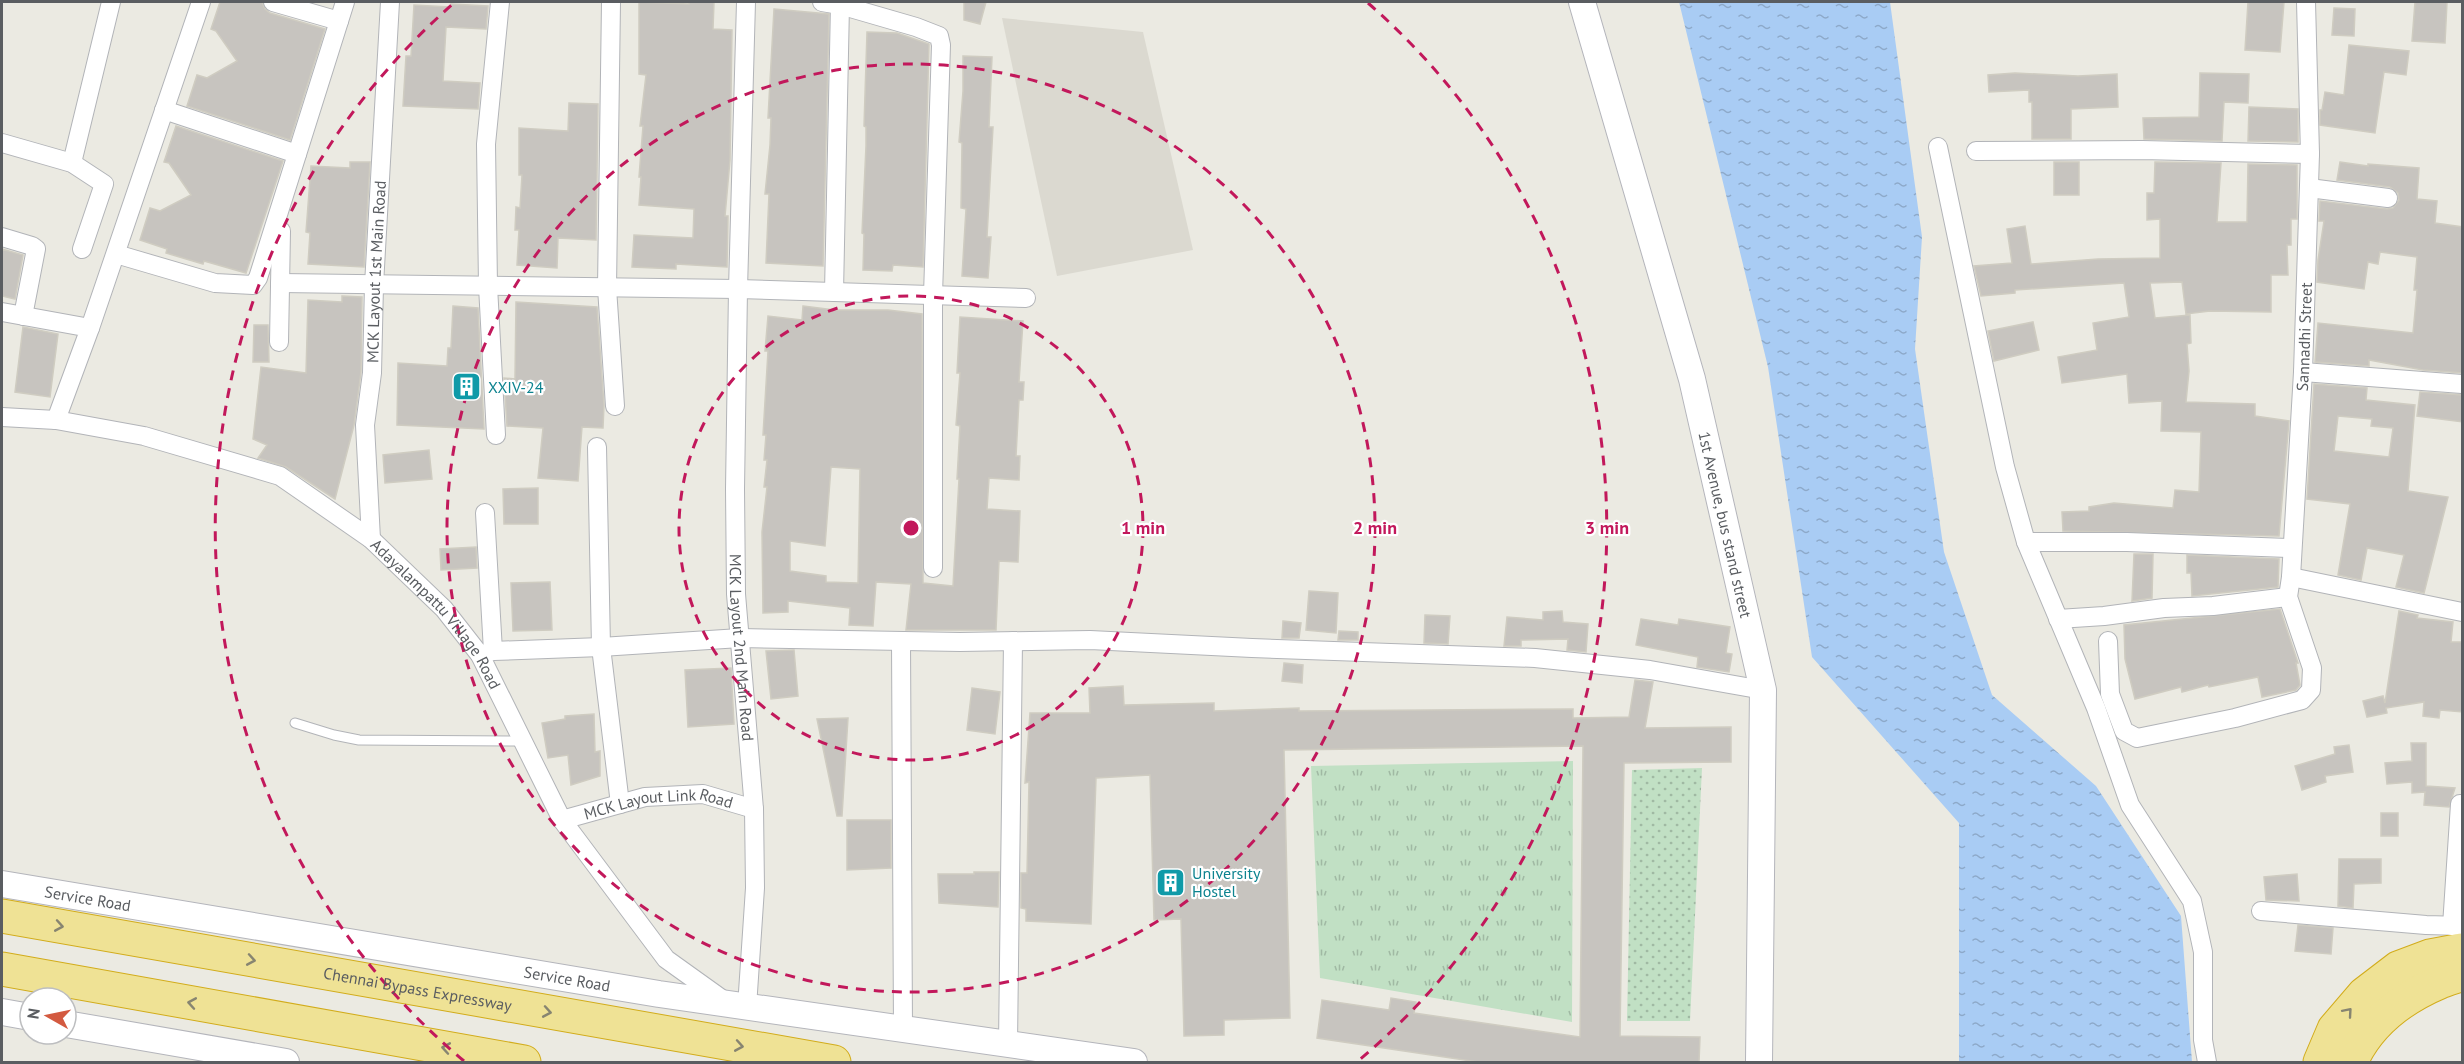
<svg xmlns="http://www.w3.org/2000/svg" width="2464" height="1064" font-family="'PT Sans',sans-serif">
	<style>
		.education { fill: #dbd9d0 }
		.grass { fill: url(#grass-tufts) }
		.garden { fill: url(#garden-dots) }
		.water { fill: url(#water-ripples) }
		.building { fill: #c7c4bf; stroke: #cfccc1; stroke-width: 1.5; fill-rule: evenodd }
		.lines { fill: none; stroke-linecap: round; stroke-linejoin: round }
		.lane-casing { stroke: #b2b4b8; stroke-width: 11 }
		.street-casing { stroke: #b2b4b8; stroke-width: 20 }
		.secondary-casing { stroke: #b4b5bb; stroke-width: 28 }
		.highway-casing { stroke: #d2ac1b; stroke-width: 35 }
		.lane { stroke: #fff; stroke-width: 9 }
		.street { stroke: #fff; stroke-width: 18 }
		.secondary { stroke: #fff; stroke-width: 26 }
		.highway { stroke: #efe295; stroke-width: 33 }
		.oneway { stroke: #878571 }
		.ring { fill: none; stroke: #c2185b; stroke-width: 3; stroke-dasharray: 10 8 }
		.labels { text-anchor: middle; stroke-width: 4.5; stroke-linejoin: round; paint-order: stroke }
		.street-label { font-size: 16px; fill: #5a5d61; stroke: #fff }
		.culture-label { font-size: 16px; fill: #0d838f; stroke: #fff; text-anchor: start }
		.centre { fill: #c2185b; stroke: #fff; stroke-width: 3 }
		.ring-label { font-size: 18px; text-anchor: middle; font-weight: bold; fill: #c2185b; stroke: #fff; stroke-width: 4.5; stroke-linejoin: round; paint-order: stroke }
	</style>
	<defs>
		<pattern id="grass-tufts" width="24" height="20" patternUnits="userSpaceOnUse" patternTransform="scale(1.5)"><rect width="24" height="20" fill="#c1e0c4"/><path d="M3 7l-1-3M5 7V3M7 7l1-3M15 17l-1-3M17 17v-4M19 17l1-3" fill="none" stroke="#a0b9a3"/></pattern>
		<pattern id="garden-dots" width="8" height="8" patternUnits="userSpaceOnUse" patternTransform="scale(1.5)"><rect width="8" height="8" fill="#c1e0c4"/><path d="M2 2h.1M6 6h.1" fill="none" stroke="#a0b9a3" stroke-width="1.8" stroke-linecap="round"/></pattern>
		<pattern id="water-ripples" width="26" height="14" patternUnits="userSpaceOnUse" patternTransform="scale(1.5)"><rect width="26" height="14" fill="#a9ccf4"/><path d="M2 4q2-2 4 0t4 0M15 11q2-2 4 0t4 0" fill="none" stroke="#8da9c9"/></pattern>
	</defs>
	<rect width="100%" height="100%" fill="#ebeae2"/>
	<path class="education" d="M1002 18 1143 32 1193 250 1057 276Z"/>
	<path class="grass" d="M1573 761 1572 1022 1320 978 1311 766Z"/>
	<path class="garden" d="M1702 768 1690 1021H1627L1632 770Z"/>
	<path class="water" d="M1679 2H1890L1922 237 1915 349 1944 552 1992 695 2096 786 2181 916 2192 1062H1959V823L1812 657 1768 367Z"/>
	<path class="building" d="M220 2H262L265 9 270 13 325 29 290 140 187 106 197 75 207 78 237 61 216 31 211 29Z
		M639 2 689 4V2H714L713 29 732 30 730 160 725 216H728L727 267 676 264V269L632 267 634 235 693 238 694 209 639 205 641 177H639L643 126H640L646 75 639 74Z
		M964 2H986L980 24 964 20Z
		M2248 2H2284L2280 52 2245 50Z
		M2415 2H2447L2445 43 2412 41Z
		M451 4 488 6 486 29 446 27 443 81 480 83 478 109 403 106 406 56H411L414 5 451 7Z
		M2334 8 2355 9 2354 36 2332 35Z
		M774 9 829 14 823 266 766 263 769 194H765L770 145 771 118H768Z
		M867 32 897 33 929 44 923 267 893 265 892 271 863 270 864 234 862 233 866 146V127L864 126Z
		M2349 45 2409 51 2406 75 2384 72 2375 133 2320 125V110H2322L2325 92 2344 95Z
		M963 56 992 57 989 127H993L987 237H991L988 278 962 276 966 209 961 208 962 143 959 142 963 91Z
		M2015 73 2078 76 2117 74 2118 107 2071 109V139H2032V102H2029V90L1989 92 1988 75Z
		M2200 73 2249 74 2248 103 2224 102 2222 141 2144 139 2143 118 2199 117Z
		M569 103 598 104 596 240 558 238 557 268 517 265 519 230H515L516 207 520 208 522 175H519V128L568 131Z
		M2249 107 2298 109V142L2248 141Z
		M176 126 283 161 246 273 204 261 203 264 166 253 167 249 140 240 150 208 160 211 191 195 169 163 164 162Z
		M350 162H370L364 267 308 264 310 233 306 232 311 166 350 168Z
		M2054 162H2079V195H2054Z
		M2155 162 2221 163 2217 222H2247L2248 164 2297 165V219H2291V245H2287L2288 275H2271V312L2210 311 2186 314 2182 282 2150 283 2155 318 2190 315 2191 343 2187 344 2189 371 2186 402 2255 404V416L2289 421 2279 536 2063 531 2062 512 2089 511V507L2114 503 2173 508 2175 490 2199 492 2201 432 2161 431 2162 401 2129 403 2127 374 2062 383 2058 357 2097 350 2093 323 2129 317 2124 283 2015 290V293L1981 296 1974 266 2012 263 2007 229 2025 226 2031 264 2098 259 2160 258V219L2147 220V193H2154Z
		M2340 162 2368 166V164L2419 168 2417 199 2437 201 2435 223 2463 227V373L2423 370 2369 360V366L2315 362 2318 323 2413 333 2417 290H2414L2417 257 2380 252 2378 264 2368 262 2364 289 2317 282 2318 260 2324 221H2319L2320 201 2387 209 2393 208 2399 200 2398 193 2390 187 2337 180Z
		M2 249 23 255 15 299 2 296Z
		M342 296 362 297 361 372 354 425 335 499 286 467 258 458 267 445 253 439 261 367 306 373 308 300 342 302Z
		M516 302 597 307 604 405 603 428 582 427 578 481 538 478 543 428 507 426 504 378 515 379Z
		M453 306 478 308 484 429 397 425 398 363 447 366 448 348H451Z
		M803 306 835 310H888L922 314 923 583 953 586 959 479H957L960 426 956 425 960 373H957L960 317 1023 321 1019 382H1024L1023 400H1019L1016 456H1020L1019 480 989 478 987 509 1020 511 1018 562 999 561 996 630H906L911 584 876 582 873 626 849 625 850 608 788 601V612L763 613 762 532 767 487H764L767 460H764L766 435H763L768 351H765L768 316 802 320ZM831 467 860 469 858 583 826 582V576L790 571V541L825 546Z
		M2033 322 2039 350 1994 361 1988 331Z
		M254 325H268L269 362H253Z
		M23 327 58 334 50 397 15 392Z
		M2314 384 2367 388 2366 400 2415 405 2408 491 2448 497 2424 593 2396 587 2404 555 2367 548 2361 580 2338 575 2350 504 2307 499ZM2338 416 2372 419 2371 426 2393 428 2389 457 2334 451Z
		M2420 392 2463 395V422L2417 416Z
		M429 450 432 479 385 483 383 455Z
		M538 488V524H504L503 489Z
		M476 547 477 568 441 570 440 549Z
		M2134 554H2153L2152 598 2132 601Z
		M2187 555 2279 559 2278 587 2192 596 2191 573H2187Z
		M550 582 552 630 513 631 511 583Z
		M1309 591 1338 593 1336 633 1306 630Z
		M2280 609 2298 663H2296L2300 685 2296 690 2262 697 2258 677 2209 687 2208 685 2182 692 2181 687 2135 699 2125 659 2124 625Z
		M1562 611 1563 622 1588 624 1586 652 1567 650 1568 639 1521 640V646H1504L1507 617 1543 620V612Z
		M2399 611 2418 615 2417 618 2453 622 2451 642H2463V712L2440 710 2439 718 2423 716 2424 702 2386 708 2387 713 2367 717 2363 701 2383 696 2385 703Z
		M1425 615 1450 616 1448 644 1424 643Z
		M1641 619 1678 625 1679 619 1730 627 1726 653 1732 654 1729 672 1697 667 1698 657 1636 645Z
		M1283 621 1301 623 1299 638H1282Z
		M1339 631 1358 632V640H1338Z
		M794 650 798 696 771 699 766 651Z
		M1284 663 1303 665 1302 683 1282 681Z
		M731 668 734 724 688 727 685 670Z
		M1635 680 1653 682 1645 728 1731 727V762L1624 763 1620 1036 1700 1037 1699 1062H1478L1317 1038 1322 1000 1389 1010 1391 998 1416 1002 1414 1013 1580 1037 1583 746 1284 750 1290 1018 1224 1020V1035L1184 1036 1181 919 1154 920 1150 775 1096 778 1091 924 1026 921V909L1021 908V873H1027L1029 782 1025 783 1030 713H1090L1089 688 1123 686 1124 705 1214 703V711L1299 708V711L1573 709V718L1629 717Z
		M972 688 1000 692 995 734 967 730Z
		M594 714 595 752 600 751V776L571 785 568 755 548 758 542 723 565 719V716Z
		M848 718 842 816H837L817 719Z
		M2411 743H2426V786L2455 788 2449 807 2424 805 2425 792 2412 793V782L2387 784 2385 763 2412 761Z
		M2349 745 2353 772 2325 776 2326 782 2302 790 2295 766 2335 754 2334 747Z
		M2381 813H2398V836H2381Z
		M847 820H891V868L847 870Z
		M2339 859H2381V883L2354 884 2353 908 2338 906Z
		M974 872H999L998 907 939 903 938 874H974Z
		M2297 874 2299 901 2266 900 2264 877Z
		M2298 925 2333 928 2331 954 2295 951Z"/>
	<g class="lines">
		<defs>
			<path id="lane" d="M295 723 334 735 359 740 521 741"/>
			<g id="street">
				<path d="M273 2 339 21"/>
				<path d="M611 2 607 288 615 406"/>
				<path id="s1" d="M746 2 738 289 735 489 736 594 754 809 755 888 747 1007"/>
				<path d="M822 2 840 5 834 292"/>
				<path d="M840 5 916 27 939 36 941 45 933 295V568"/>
				<path d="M164 110 297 154"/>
				<path d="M2 143 72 163 104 184 82 249"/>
				<path d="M1938 147 2005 467 2026 542 2096 708 2130 805 2192 901 2203 952V1040L2207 1062"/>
				<path d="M1976 151 2142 150 2310 154"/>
				<path d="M72 163 111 2"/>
				<path d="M2309 188 2388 198"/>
				<path d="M2 237 32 246 36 249 23 316"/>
				<path d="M116 254 215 283 253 285 258 278 345 2"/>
				<path d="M280 283 738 289 1026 298"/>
				<path d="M2 312 90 328 56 420"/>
				<path d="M90 328 201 2"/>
				<path d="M279 342 281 231"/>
				<path d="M2303 372 2462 384"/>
				<path id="s2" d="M2 417 56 420 144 436 280 476 371 539 444 609 480 655 562 820 666 959 726 1002"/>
				<path d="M496 435 488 286 486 144 500 2"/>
				<path d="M597 447 601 647 620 804"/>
				<path d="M485 513 493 651"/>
				<path id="s3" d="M371 539 365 425 372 373 374 285 390 2"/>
				<path d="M2026 542H2127L2291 548"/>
				<path d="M2291 577 2462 612"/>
				<path d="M2058 619 2104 616 2164 608 2213 606 2288 597"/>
				<path d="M901 641 903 1029"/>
				<path id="s4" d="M2108 641 2110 694 2124 731 2137 738 2235 718 2302 700 2311 690 2312 668 2288 597 2291 577 2303 372 2310 154 2306 2"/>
				<path d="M480 655 493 651 601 647 740 638 960 642 1090 640 1252 648 1535 658 1650 670 1763 690"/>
				<path id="s5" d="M562 820 645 797 703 794 754 809"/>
				<path d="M2261 911 2426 925 2462 926"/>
				<path d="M2452 926 2460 804"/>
				<path d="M1008 1044 1013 641"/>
			</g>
			<g id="secondary">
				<path id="s6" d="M1582 2 1692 379 1763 690 1759 1062"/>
				<path id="s7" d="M2 884 659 994 1134 1062"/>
				<path d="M2 1012 30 1017"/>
				<path d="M66 1024 286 1062"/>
			</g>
			<g id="highway">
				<path id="s8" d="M2 916 834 1062"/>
				<path d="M2 969 524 1062"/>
				<path d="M2320 1062 2334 1029 2364 994 2398 968 2430 956 2462 950"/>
				<path d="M2351 1062C2368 1024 2402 998 2440 982 2448 979 2455 976 2462 975"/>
			</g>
		</defs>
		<use href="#lane" class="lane-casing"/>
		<use href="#street" class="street-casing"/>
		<use href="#secondary" class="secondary-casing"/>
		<use href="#highway" class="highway-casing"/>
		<use href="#lane" class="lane"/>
		<use href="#street" class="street"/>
		<use href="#secondary" class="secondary"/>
		<use href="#highway" class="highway"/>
	</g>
	<defs><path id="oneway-chevron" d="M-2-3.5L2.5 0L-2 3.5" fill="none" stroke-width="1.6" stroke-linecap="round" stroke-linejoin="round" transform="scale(1.5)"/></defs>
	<g class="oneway">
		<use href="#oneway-chevron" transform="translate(59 926) rotate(10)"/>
		<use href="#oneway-chevron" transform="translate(251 960) rotate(10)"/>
		<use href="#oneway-chevron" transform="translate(192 1003) rotate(-170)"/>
		<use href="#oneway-chevron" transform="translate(547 1012) rotate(10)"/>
		<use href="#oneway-chevron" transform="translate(2348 1012) rotate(-49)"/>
		<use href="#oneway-chevron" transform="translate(739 1046) rotate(10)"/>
		<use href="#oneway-chevron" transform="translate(446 1048) rotate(-170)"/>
	</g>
	<g class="ring">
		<circle cx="911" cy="528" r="232"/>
		<circle cx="911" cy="528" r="464"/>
		<path d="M464 1061A696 696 0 0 1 454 3M1368 3A696 696 0 0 1 1358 1061"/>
	</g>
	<defs>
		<symbol id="building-square" viewBox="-11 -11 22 22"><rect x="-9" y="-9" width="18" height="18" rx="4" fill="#0f9aa8" stroke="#fff"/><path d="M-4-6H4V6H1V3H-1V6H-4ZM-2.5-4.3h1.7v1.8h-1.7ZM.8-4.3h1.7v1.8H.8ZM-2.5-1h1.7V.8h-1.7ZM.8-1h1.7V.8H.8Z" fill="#fff"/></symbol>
	</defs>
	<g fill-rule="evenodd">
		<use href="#building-square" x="450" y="370" width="33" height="33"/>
		<use href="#building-square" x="1154" y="866" width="33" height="33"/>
	</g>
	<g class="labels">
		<g class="street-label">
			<text dy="6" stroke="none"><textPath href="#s3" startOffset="268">MCK Layout 1st Main Road</textPath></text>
			<text dy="6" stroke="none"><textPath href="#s4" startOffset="648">Sannadhi Street</textPath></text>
			<text dy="6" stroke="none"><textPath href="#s6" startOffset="542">1st Avenue, bus stand street</textPath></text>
			<text dy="6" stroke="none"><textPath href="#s2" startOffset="496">Adayalampattu Village Road</textPath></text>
			<text dy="6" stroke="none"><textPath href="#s1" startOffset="646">MCK Layout 2nd Main Road</textPath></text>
			<text dy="6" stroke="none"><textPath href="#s5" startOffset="99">MCK Layout Link Road</textPath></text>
			<text dy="6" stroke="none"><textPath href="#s7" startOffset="87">Service Road</textPath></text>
			<text dy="6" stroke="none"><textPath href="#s7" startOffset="573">Service Road</textPath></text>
			<text dy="6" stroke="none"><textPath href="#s8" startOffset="422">Chennai Bypass Expressway</textPath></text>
		</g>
		<g class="culture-label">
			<text x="488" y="393">XXIV-24</text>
			<text x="1192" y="879">University<tspan x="1192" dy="18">Hostel</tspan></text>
		</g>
	</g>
	<circle cx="911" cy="528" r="9" class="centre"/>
	<g class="ring-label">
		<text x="1143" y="534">1 min</text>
		<text x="1375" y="534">2 min</text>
		<text x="1607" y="534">3 min</text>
	</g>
	<rect width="2464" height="1064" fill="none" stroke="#5a5d61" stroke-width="6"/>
	<g transform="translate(48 1016) rotate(279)"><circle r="28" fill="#ffffff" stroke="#bdbec0" stroke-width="1.5"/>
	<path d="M0-4.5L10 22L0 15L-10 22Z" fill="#d35a40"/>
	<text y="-9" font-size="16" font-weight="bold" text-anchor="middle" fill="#5a5d61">N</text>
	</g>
</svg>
